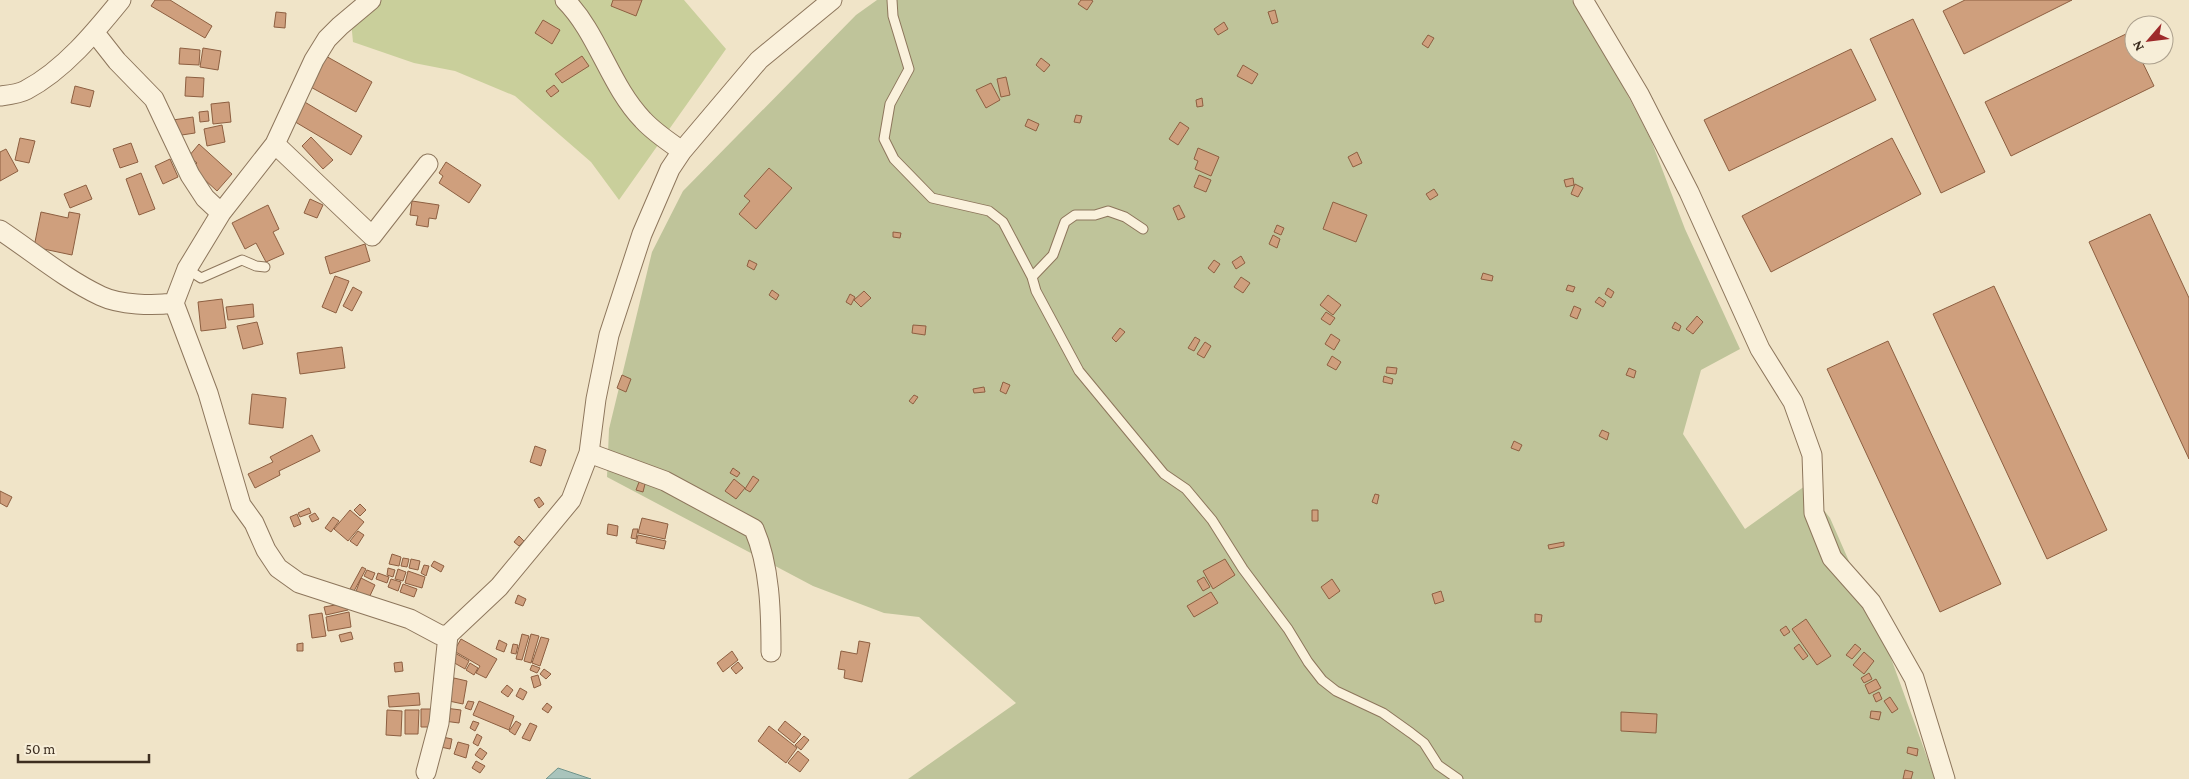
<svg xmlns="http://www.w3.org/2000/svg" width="2189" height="779" font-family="'Crimson Pro',serif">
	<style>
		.green { fill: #c9cf9b }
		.cemetery { fill: #bfc49a }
		.water { fill: #a9c4bc; stroke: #6f938a }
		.building { fill: #cf9f7d; stroke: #8d5f41 }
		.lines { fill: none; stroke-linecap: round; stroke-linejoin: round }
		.lane-casing { stroke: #8d765c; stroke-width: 11 }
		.street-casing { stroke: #8d765c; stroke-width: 21 }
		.lane { stroke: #faf1dc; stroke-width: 9 }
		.street { stroke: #faf1dc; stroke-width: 19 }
	</style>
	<rect width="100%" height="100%" fill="#f0e4c8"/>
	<path class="green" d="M375 0H684L726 49 619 200 591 162 515 96 455 71 414 63 353 42 351 21Z"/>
	<path class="cemetery" d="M877 0H1572L1593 29 1651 140 1685 229 1740 349 1701 370 1683 434 1745 529 1805 486 1830 518 1888 650 1935 779H908L1016 703 919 617 884 613 813 586 607 477 609 429 652 252 683 191 856 15Z"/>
	<path class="water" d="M558 768 591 779H546Z"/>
	<path class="building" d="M155 0H170L212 26 205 38 151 6Z
		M613 0H642L636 16 611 6Z
		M1081 0H1091L1093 1 1087 10 1078 4Z
		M1965 0H2072L1964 54 1943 11Z
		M1275 10 1278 22 1272 24 1268 12Z
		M276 12 286 13 285 28 274 27Z
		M1913 19 1985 172 1941 193 1870 39Z
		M543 20 560 30 552 44 535 33Z
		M1224 22 1228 29 1218 35 1214 29Z
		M2128 33 2134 44V55H2139L2154 86 2011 156 1985 102Z
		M1428 35 1434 38 1428 48 1422 44Z
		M180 48 200 50 199 65 179 64Z
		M203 48 221 51 218 70 200 67Z
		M1851 49 1876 100 1729 171 1704 120Z
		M324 55 372 82 356 112 307 85Z
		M582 56 589 66 562 83 555 74Z
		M1041 58 1050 65 1044 72 1036 65Z
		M1243 65 1258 74 1252 84 1237 76Z
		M186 77 204 78 203 97 185 96Z
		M1006 77 1010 95 1001 97 997 79Z
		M991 83 1000 100 986 108 976 90Z
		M554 85 559 91 551 97 546 91Z
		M75 86 94 91 90 107 71 103Z
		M1202 98 1203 106 1197 107 1196 100Z
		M303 101 362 136 351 155 292 120Z
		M229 102 231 122 213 124 211 104Z
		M208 111 209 121 200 122 199 112Z
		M1076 115 1082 116 1080 123 1074 122Z
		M193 117 195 133 175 136 173 120Z
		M1028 119 1039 124 1036 131 1025 126Z
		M1180 122 1189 128 1178 145 1169 139Z
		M222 125 225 142 207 146 204 129Z
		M311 137 333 160 323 169 302 146Z
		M20 138 35 141 29 163 15 160Z
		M1892 138 1921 194 1771 272 1742 216Z
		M131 143 138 162 120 168 113 149Z
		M199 144 232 174 217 191 192 168 197 163 189 156Z
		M1198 148 1219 157 1211 176 1195 169 1198 161 1194 159Z
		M6 149 18 171 0 181V152Z
		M1357 152 1362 163 1353 167 1348 157Z
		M170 159 178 177 163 184 155 166Z
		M446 162 481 185 469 203 439 183 443 176 439 173Z
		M769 168 792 188 756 229 739 214 750 201 744 196Z
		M141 173 155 209 139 215 126 179Z
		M1199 175 1211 180 1206 192 1194 187Z
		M1573 178 1574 185 1566 187 1564 180Z
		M1575 184 1583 188 1578 197 1571 194Z
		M86 185 92 199 70 208 64 194Z
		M1434 189 1438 195 1430 200 1426 194Z
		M310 199 323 205 317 218 304 213Z
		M412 201 439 205 436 219 429 218 428 227 416 225 418 216 410 215Z
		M1333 202 1367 215 1356 242 1323 229Z
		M268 205 279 229 273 232 284 254 266 262 256 243 245 249 232 223Z
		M1179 205 1185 217 1178 220 1173 208Z
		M41 212 68 218 69 212 80 214 72 255 34 247Z
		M2150 214 2189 298V459L2089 242Z
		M1277 225 1284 228 1281 235 1274 232Z
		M893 232 901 233 900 238 893 237Z
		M1273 235 1280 239 1277 248 1269 244Z
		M365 244 370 261 330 274 325 257Z
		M1241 256 1245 263 1236 269 1232 262Z
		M749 260 757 264 754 270 747 266Z
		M1214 260 1220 264 1214 273 1208 268Z
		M1483 273 1493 276 1492 281 1481 279Z
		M335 276 349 281 336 313 322 307Z
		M1241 277 1250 283 1243 293 1234 287Z
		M1568 285 1575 287 1573 292 1566 290Z
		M1994 286 2107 530 2047 559 1933 314Z
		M353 287 362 292 352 311 343 306Z
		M1608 288 1614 292 1611 298 1605 294Z
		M772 290 779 295 776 300 769 295Z
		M864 291 871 298 861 307 854 300Z
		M850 294 855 297 851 305 846 302Z
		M1328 295 1341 305 1333 315 1320 305Z
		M1599 297 1606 302 1603 307 1595 302Z
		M222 299 226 328 201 331 198 302Z
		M253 304 254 317 228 320 226 307Z
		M1574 306 1581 309 1577 319 1570 316Z
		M1326 312 1335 318 1330 325 1321 319Z
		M1697 316 1703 322 1693 334 1686 329Z
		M257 322 263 344 243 349 237 326Z
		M1675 322 1681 326 1679 331 1672 328Z
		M913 325 926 326 925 335 912 333Z
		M1120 328 1125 332 1116 342 1112 338Z
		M1331 334 1340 340 1334 350 1325 344Z
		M1195 337 1200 340 1194 351 1188 348Z
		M1888 341 2001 584 1940 612 1827 369Z
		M1205 342 1211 346 1204 358 1197 354Z
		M342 347 345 368 300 374 297 353Z
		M1332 356 1341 362 1336 370 1327 365Z
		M1387 367 1397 368 1396 374 1386 373Z
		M1629 368 1636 371 1634 378 1626 375Z
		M622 375 631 379 626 392 617 388Z
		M1384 376 1393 379 1392 384 1383 382Z
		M1003 382 1010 385 1006 394 1000 391Z
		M984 387 985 392 974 393 973 389Z
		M252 394 286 398 283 428 249 424Z
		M914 395 918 397 913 404 909 401Z
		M1602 430 1609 433 1607 440 1599 436Z
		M312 435 320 451 279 471 280 475 255 488 248 474 273 462 270 457Z
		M1514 441 1522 445 1519 451 1511 448Z
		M535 446 546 450 541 466 530 462Z
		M733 468 740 473 737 477 730 473Z
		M753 476 759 480 750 492 745 489Z
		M734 479 745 488 736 499 725 491Z
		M639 482 645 484 643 492 636 490Z
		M0 491 12 497 7 507 0 503Z
		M1375 494 1379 495 1377 504 1372 502Z
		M539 497 544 504 539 508 534 500Z
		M360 504 366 510 360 516 354 510Z
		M309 508 311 513 300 517 298 513Z
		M350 510 364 522 348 541 334 529Z
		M1312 510H1318V521H1312Z
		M315 513 319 519 312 522 309 516Z
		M297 514 301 524 294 527 290 517Z
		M333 517 339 521 331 532 325 528Z
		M642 518 668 524 665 539 638 533Z
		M608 524 618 526 617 536 607 534Z
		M633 529H638L636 539 631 538Z
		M358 531 364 535 357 546 350 541Z
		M638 535 666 541 664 549 636 543Z
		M519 536 524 541 519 546 514 542Z
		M1564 542V546L1549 549 1548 545Z
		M392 554 401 557 399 566 389 564Z
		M403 558 409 559 407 567 401 566Z
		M411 559 420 561 418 570 409 568Z
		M1225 559 1235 575 1213 589 1203 571Z
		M434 561 444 566 441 572 431 566Z
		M424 565 429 566 426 576 421 573Z
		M362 567 366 569 354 591 350 589Z
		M388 568 395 570 393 577 387 575Z
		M398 569 406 572 403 581 395 579Z
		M367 570 375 573 372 580 364 576Z
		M408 571 425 577 422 588 405 583Z
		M378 573 389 577 387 583 376 579Z
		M1204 577 1210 587 1203 591 1197 581Z
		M361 578 375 585 368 600 355 594Z
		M391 579 401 582 398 591 388 587Z
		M1332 579 1340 591 1329 599 1321 587Z
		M403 584 417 589 414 597 400 592Z
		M1441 591 1444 601 1435 604 1432 594Z
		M1211 592 1218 603 1194 617 1187 606Z
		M518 595 526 599 523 606 515 603Z
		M346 603 348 610 326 615 324 607Z
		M349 612 351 627 328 631 326 617Z
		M322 613 326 636 312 638 309 615Z
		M1535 614 1542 615 1541 622H1535Z
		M1806 619 1831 656 1817 665 1792 629Z
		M1786 626 1790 632 1784 636 1780 630Z
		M351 632 353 639 341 642 339 635Z
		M522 634 529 636 522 660 516 659Z
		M531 634 539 636 531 663 524 661Z
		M541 637 549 639 540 666 532 663Z
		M461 639 497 659 486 678 476 673 480 666 454 651Z
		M499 640 507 644 504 652 496 649Z
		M859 641 870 643 862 682 844 678 845 670 838 669 841 651 857 654Z
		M303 643V651H297V644Z
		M513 644 518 645 516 654 511 653Z
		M1799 644 1808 656 1803 660 1794 648Z
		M1855 644 1861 649 1852 659 1846 655Z
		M732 651 738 660 723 672 717 663Z
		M1864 652 1874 661 1864 674 1853 665Z
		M455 653 469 661 465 669 451 661Z
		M402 662 403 671 395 672 394 663Z
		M738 662 743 668 736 674 731 668Z
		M470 663 478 668 474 675 466 670Z
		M532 665 540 668 537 673 530 670Z
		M544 669 551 674 546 679 540 674Z
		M1869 673 1872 679 1864 683 1861 678Z
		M538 675 541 685 534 688 531 677Z
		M454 678 467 681 463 704 449 701Z
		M1876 679 1881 688 1869 694 1865 685Z
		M507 685 513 690 508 697 501 692Z
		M520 688 527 692 523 700 516 696Z
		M1879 692 1882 699 1876 702 1873 695Z
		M419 693 420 705 389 707 388 696Z
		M1890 697 1898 709 1892 713 1884 701Z
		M468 701 474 702 471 710 465 708Z
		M479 701 514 716 509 730 473 715Z
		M547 703 552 707 548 713 542 709Z
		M445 708 461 710 459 723 444 721Z
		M421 709H434L433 727H421Z
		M387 710 402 711 401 736 386 735Z
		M405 710H419L418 734H405Z
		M1871 711 1881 712 1879 720 1870 718Z
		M1621 712 1657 714 1656 733 1621 731Z
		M473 721 479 723 475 731 470 728Z
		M516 721 521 724 515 735 509 731Z
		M785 721 801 734 794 743 778 730Z
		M530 723 537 726 530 741 522 738Z
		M769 726 797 748 786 763 758 741Z
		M477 734 482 737 478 746 473 743Z
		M438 736 452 739 450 749 436 746Z
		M804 736 809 740 801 750 795 745Z
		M458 742 469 745 466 758 454 754Z
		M1908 747 1918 749 1917 756 1907 753Z
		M480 748 487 753 482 760 475 755Z
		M798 751 809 760 800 772 788 763Z
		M476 761 485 766 480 773 472 768Z
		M1905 770 1913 772 1911 779H1903Z"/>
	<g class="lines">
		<defs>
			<path id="lane" d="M892 0 893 16 909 69 890 104 884 139 894 159 932 198 989 211 1003 222 1032 277 1036 291 1079 371 1164 474 1186 489 1212 520 1243 569 1288 629 1308 662 1322 680 1336 691 1383 713 1411 733 1424 743 1438 765 1458 779
				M187 269 201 278 242 260 256 266 265 267
				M1032 277 1053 255 1065 222 1075 215H1095L1108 211 1125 217 1143 229"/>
			<path id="street" d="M565 0C598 33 610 86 643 120 654 132 669 142 682 151
				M1583 0 1639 94 1689 192 1760 349 1793 402 1812 455 1814 513 1832 558 1871 602 1914 678 1945 779
				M95 33 117 61 154 99 190 175 205 198 221 213
				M0 96C8 95 19 94 26 90 64 70 95 32 121 0
				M275 144 372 236 428 164
				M0 230C33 252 65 279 101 296 120 305 153 306 174 303L208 393 241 505 254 523 266 550 278 568 299 583 410 619 440 635H448
				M174 303 187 269 221 213 275 144 314 60 327 39 340 26 371 0
				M589 453 665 481 754 529C770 566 771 612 771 652
				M426 772 439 723 448 635 499 587 571 500 589 453 596 399 609 335 642 234 670 169 682 151 759 60 832 0"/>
		</defs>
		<use href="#lane" class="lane-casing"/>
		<use href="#street" class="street-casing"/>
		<use href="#lane" class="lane"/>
		<use href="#street" class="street"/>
	</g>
	<g transform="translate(2149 40) rotate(242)"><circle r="24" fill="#f7eed8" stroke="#ada18e"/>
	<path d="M0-4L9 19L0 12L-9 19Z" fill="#9e2a2b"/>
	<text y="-8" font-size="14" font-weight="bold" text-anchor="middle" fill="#3d2e20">N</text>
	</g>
	<path d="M18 754v8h131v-8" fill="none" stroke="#3d2e20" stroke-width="2.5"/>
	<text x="25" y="754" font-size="15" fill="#3d2e20" stroke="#f7eed8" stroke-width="4" paint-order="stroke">50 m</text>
</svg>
